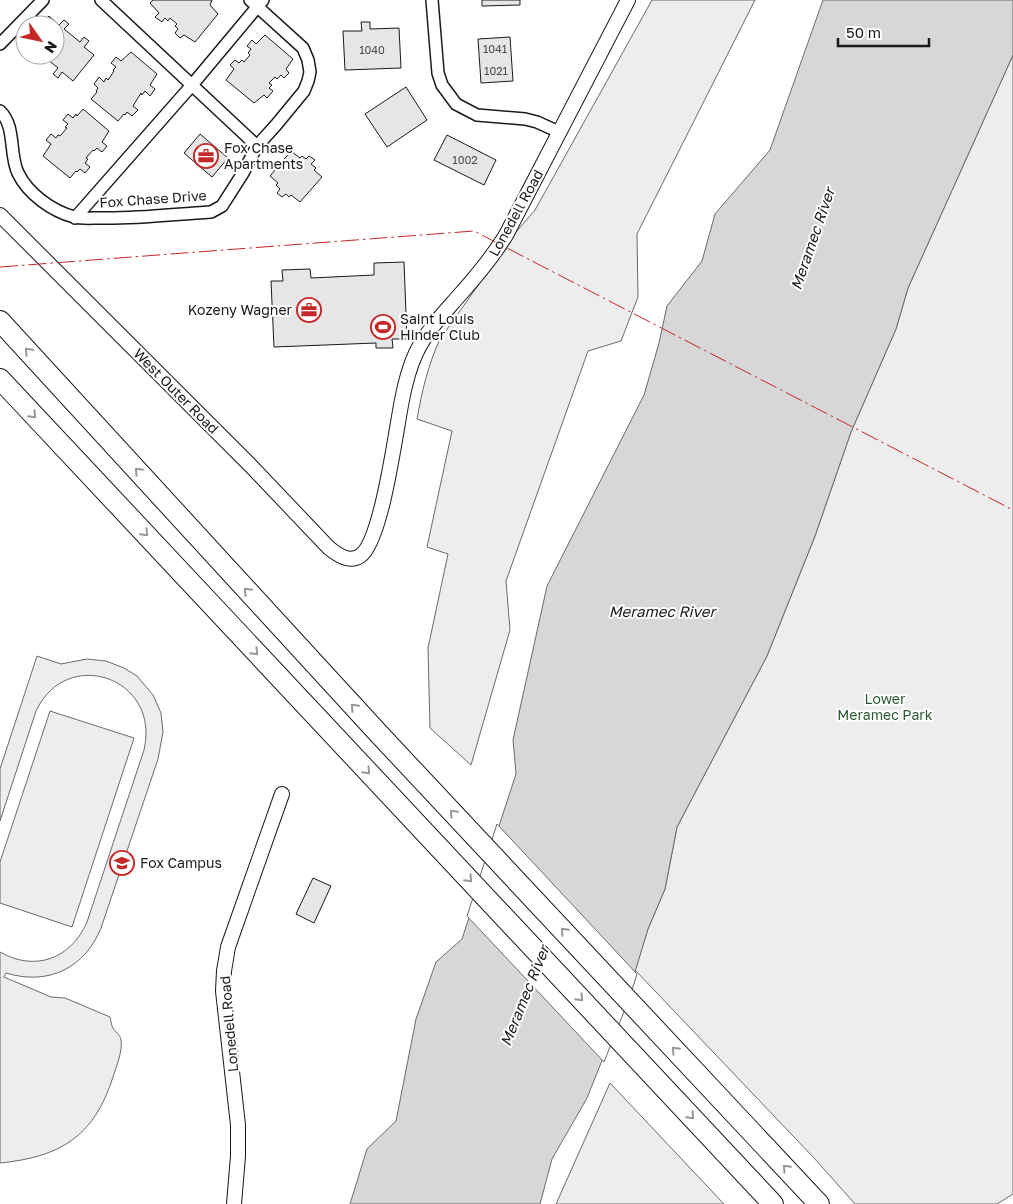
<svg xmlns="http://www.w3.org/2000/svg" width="1013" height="1204" font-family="'Golos Text',sans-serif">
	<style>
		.green { fill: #ededed; stroke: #6a6a6a }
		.water { fill: #d7d7d7; stroke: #6a6a6a }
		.pier { fill: #fff; stroke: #6a6a6a }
		.building { fill: #e6e6e6; stroke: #1a1a1a }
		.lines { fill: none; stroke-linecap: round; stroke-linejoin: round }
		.minor-casing { stroke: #1a1a1a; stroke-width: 14 }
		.tertiary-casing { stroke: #1a1a1a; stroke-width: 16 }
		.motorway-casing { stroke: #1a1a1a; stroke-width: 22 }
		.minor { stroke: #fff; stroke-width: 11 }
		.tertiary { stroke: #fff; stroke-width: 14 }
		.motorway { stroke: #fff; stroke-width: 20 }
		.power { stroke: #c62828; stroke-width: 1; stroke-dasharray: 18 4 2.5 4; stroke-linecap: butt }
		.oneway { stroke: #989898 }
		.labels { text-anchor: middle; stroke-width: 4; stroke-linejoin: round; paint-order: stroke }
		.number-label { font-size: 11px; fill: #4d4d4d }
		.poi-label { font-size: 14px; fill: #1a1a1a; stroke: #fff; text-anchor: start }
		.street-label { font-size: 14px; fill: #1a1a1a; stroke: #fff }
		.park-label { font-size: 14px; fill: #2b5a34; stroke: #fff }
		.water-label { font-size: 15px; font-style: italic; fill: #1a1a1a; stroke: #fff }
	</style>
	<rect width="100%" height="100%" fill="#fff"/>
	<path class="green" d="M652 0H755L637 234 638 297 621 341 588 351 506 581 510 630 471 765 430 728 428 648 448 554 427 547 452 431 417 419C422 391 428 365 440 339L516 232 535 210Z
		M1013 55V1194L997 1204H855L814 1158 635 970 648 929 665 889 677 827 767 656 815 536 851 432 896 329 908 288Z
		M37 656 61 664 87 659 106 661 124 668 137 676 153 695 161 713 163 732 158 759 101 928C85 968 48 986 6 973L4 977 51 997 65 998 110 1017C111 1020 111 1025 113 1028 115 1032 120 1034 121 1040 123 1051 116 1067 113 1077 94 1137 60 1157 0 1163V952C35 972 71 959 87 922L144 750C161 678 67 645 36 711L0 821V769Z
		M50 711 134 738 72 927 0 903V862Z
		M610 1083 724 1204H556Z"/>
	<path class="water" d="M823 0H1013V55L908 288 896 329 851 432 815 536 767 656 677 827 665 889 648 929 627 998 587 1098 552 1159 540 1204H350L367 1149 396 1121 416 1019 436 962 462 939 516 774 513 740 547 586 644 395 659 343 667 306 702 261 715 214 770 150Z"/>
	<path class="pier" d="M497 824 637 974 629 999 604 1062 467 916Z"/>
	<path class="building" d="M153 0H212L210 5 218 14 195 42 184 35 180 38 175 33 178 29 175 26 177 24 170 18 168 21 165 18 162 22 155 17 159 13 150 3Z
		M482 0H520V5L482 6Z
		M49 16 59 25 64 20 69 24 64 29 80 42 84 37 89 41 84 47 94 55 73 81 62 72 58 78 53 74 58 68 42 55H55V25H42Z
		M361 22H370V29L399 28 401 68 345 70 343 31H362Z
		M265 35 293 59 286 69 289 73 284 78 281 75 277 79 275 77 269 83 272 85 269 88 273 91 267 98 264 95 254 103 226 80 234 69 230 65 235 60 239 63 242 60 244 62 250 55 248 53 251 49 247 46 252 40 256 44Z
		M510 37 513 81 481 83 478 39Z
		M131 52 157 74 150 85 155 89 150 96 145 91 142 95 141 93 133 106 138 110 132 116 127 112 125 115 124 114 118 121 91 99 97 92 96 91 98 88 94 84 99 77 104 82 106 78 108 80 114 71 113 70 116 67 111 63 116 57 121 61Z
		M33 55H42L38 61 32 56Z
		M406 87 427 120 387 147 365 114Z
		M83 109 109 131 102 142 107 146 102 152 97 148 94 151 93 150 86 158 88 159 85 163 90 167 85 173 80 169 77 172 76 171 70 178 43 156 51 144 46 140 51 134 56 138 58 135 60 136 67 128 65 127 68 124 63 120 68 114 73 118 76 114 77 116Z
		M200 134 228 158 212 177 184 153Z
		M447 135 496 160 484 185 434 160Z
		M291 151 300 158 302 156 306 159 309 156 315 160 311 164 316 168 314 170 322 177 300 202 291 195 289 197 286 194 282 197 277 193 280 189 276 185 278 183 270 176Z
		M404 262 407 339H392L393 348H376V343L274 347 271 281H283L282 270 310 269 311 278 374 275V263Z
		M313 878 331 886 314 923 296 914Z"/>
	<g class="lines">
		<defs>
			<path id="minor" d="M101 0 257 146
				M432 0 438 73 442 85 456 104 477 115 525 119 537 122 559 132
				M0 44 43 0
				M0 111C16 126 9 155 18 173 28 194 52 211 74 217 82 219 92 218 100 218 137 219 175 214 211 212L222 206 243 173 257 146 276 125 304 91 308 81 310 72 308 60 303 48 250 0
				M75 218 192 85 263 0"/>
			<path id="tertiary" d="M0 215 250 465 329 548C338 555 349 563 360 556 382 542 396 429 402 400 405 384 409 368 416 353 426 332 442 315 457 298 475 278 492 258 506 235L628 0
				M234 1204 238 1156V1125L223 991 224 971 228 947 282 794"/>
			<path id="motorway" d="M0 321 379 734 819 1204
				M0 379 773 1204"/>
		</defs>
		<use href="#minor" class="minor-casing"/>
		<use href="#tertiary" class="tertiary-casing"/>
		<use href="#motorway" class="motorway-casing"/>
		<use href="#minor" class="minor"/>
		<use href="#tertiary" class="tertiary"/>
		<use href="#motorway" class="motorway"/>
		<path class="power" d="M0 267 474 231 1013 510"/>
	</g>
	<defs><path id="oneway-chevron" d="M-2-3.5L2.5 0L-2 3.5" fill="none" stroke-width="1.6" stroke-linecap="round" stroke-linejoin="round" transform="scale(1.25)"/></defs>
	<g class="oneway">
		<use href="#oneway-chevron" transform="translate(28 351) rotate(-133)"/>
		<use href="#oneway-chevron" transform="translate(33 415) rotate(47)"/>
		<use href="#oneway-chevron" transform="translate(138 471) rotate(-133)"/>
		<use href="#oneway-chevron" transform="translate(145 533) rotate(47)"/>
		<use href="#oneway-chevron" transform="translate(247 591) rotate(-133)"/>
		<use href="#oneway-chevron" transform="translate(255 652) rotate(47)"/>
		<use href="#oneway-chevron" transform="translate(354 707) rotate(-133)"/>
		<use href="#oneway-chevron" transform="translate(367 771) rotate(47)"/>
		<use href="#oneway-chevron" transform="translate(453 813) rotate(-133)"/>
		<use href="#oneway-chevron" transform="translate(469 879) rotate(47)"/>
		<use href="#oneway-chevron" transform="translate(564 931) rotate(-133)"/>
		<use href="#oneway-chevron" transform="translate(580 998) rotate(47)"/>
		<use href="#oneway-chevron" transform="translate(675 1050) rotate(-133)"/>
		<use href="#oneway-chevron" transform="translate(691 1116) rotate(47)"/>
		<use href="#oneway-chevron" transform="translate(786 1168) rotate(-133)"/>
	</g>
	<defs>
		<symbol id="office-ring" viewBox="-11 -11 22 22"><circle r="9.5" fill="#fff" stroke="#c62828" stroke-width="1.5"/><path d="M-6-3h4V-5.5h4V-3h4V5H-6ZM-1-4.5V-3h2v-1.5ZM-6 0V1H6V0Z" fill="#c62828"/></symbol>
		<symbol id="stadium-ring" viewBox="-11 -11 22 22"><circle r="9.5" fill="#fff" stroke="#c62828" stroke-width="1.5"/><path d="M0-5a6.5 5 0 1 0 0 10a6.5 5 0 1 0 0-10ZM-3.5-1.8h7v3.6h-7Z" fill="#c62828"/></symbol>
		<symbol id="school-ring" viewBox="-11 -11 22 22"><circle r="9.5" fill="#fff" stroke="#c62828" stroke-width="1.5"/><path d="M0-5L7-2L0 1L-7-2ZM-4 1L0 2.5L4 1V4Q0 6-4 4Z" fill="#c62828"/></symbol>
	</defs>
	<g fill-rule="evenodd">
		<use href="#office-ring" x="192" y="142" width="28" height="28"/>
		<use href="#office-ring" x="295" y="296" width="28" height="28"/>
		<use href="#stadium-ring" x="369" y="313" width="28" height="28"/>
		<use href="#school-ring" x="108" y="849" width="28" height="28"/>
	</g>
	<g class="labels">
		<g class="number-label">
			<text x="495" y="53">1041</text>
			<text x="372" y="54">1040</text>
			<text x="496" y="75">1021</text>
			<text x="465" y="164">1002</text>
		</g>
		<g class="poi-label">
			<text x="224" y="153">Fox Chase<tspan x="224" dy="16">Apartments</tspan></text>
			<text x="292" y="315" text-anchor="end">Kozeny Wagner</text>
			<text x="400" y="324">Saint Louis<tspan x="400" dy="16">Hinder Club</tspan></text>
			<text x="140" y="868">Fox Campus</text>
		</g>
		<g class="street-label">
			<text transform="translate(153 199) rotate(-4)" y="5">Fox Chase Drive</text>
			<text transform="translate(516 213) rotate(-61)" y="5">Lonedell Road</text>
			<text transform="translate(176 391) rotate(45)" y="5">West Outer Road</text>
			<text transform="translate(229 1024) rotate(-95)" y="5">Lonedell Road</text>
		</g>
		<g class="park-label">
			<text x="885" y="704">Lower<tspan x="885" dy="16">Meramec Park</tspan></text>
		</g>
		<g class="water-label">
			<text transform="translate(813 239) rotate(-71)" y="5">Meramec River</text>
			<text x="662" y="617">Meramec River</text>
			<text transform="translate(525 996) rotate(-68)" y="5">Meramec River</text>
		</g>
	</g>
	<g transform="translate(40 40) rotate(123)"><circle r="24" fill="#ffffff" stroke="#a3a3a3"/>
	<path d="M0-4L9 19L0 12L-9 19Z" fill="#c62828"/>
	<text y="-8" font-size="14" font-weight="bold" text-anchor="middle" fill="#1a1a1a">N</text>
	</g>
	<path d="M838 38v8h91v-8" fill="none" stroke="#1a1a1a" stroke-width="2.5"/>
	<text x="846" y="38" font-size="15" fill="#1a1a1a" stroke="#ffffff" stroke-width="4" paint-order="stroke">50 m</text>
</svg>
